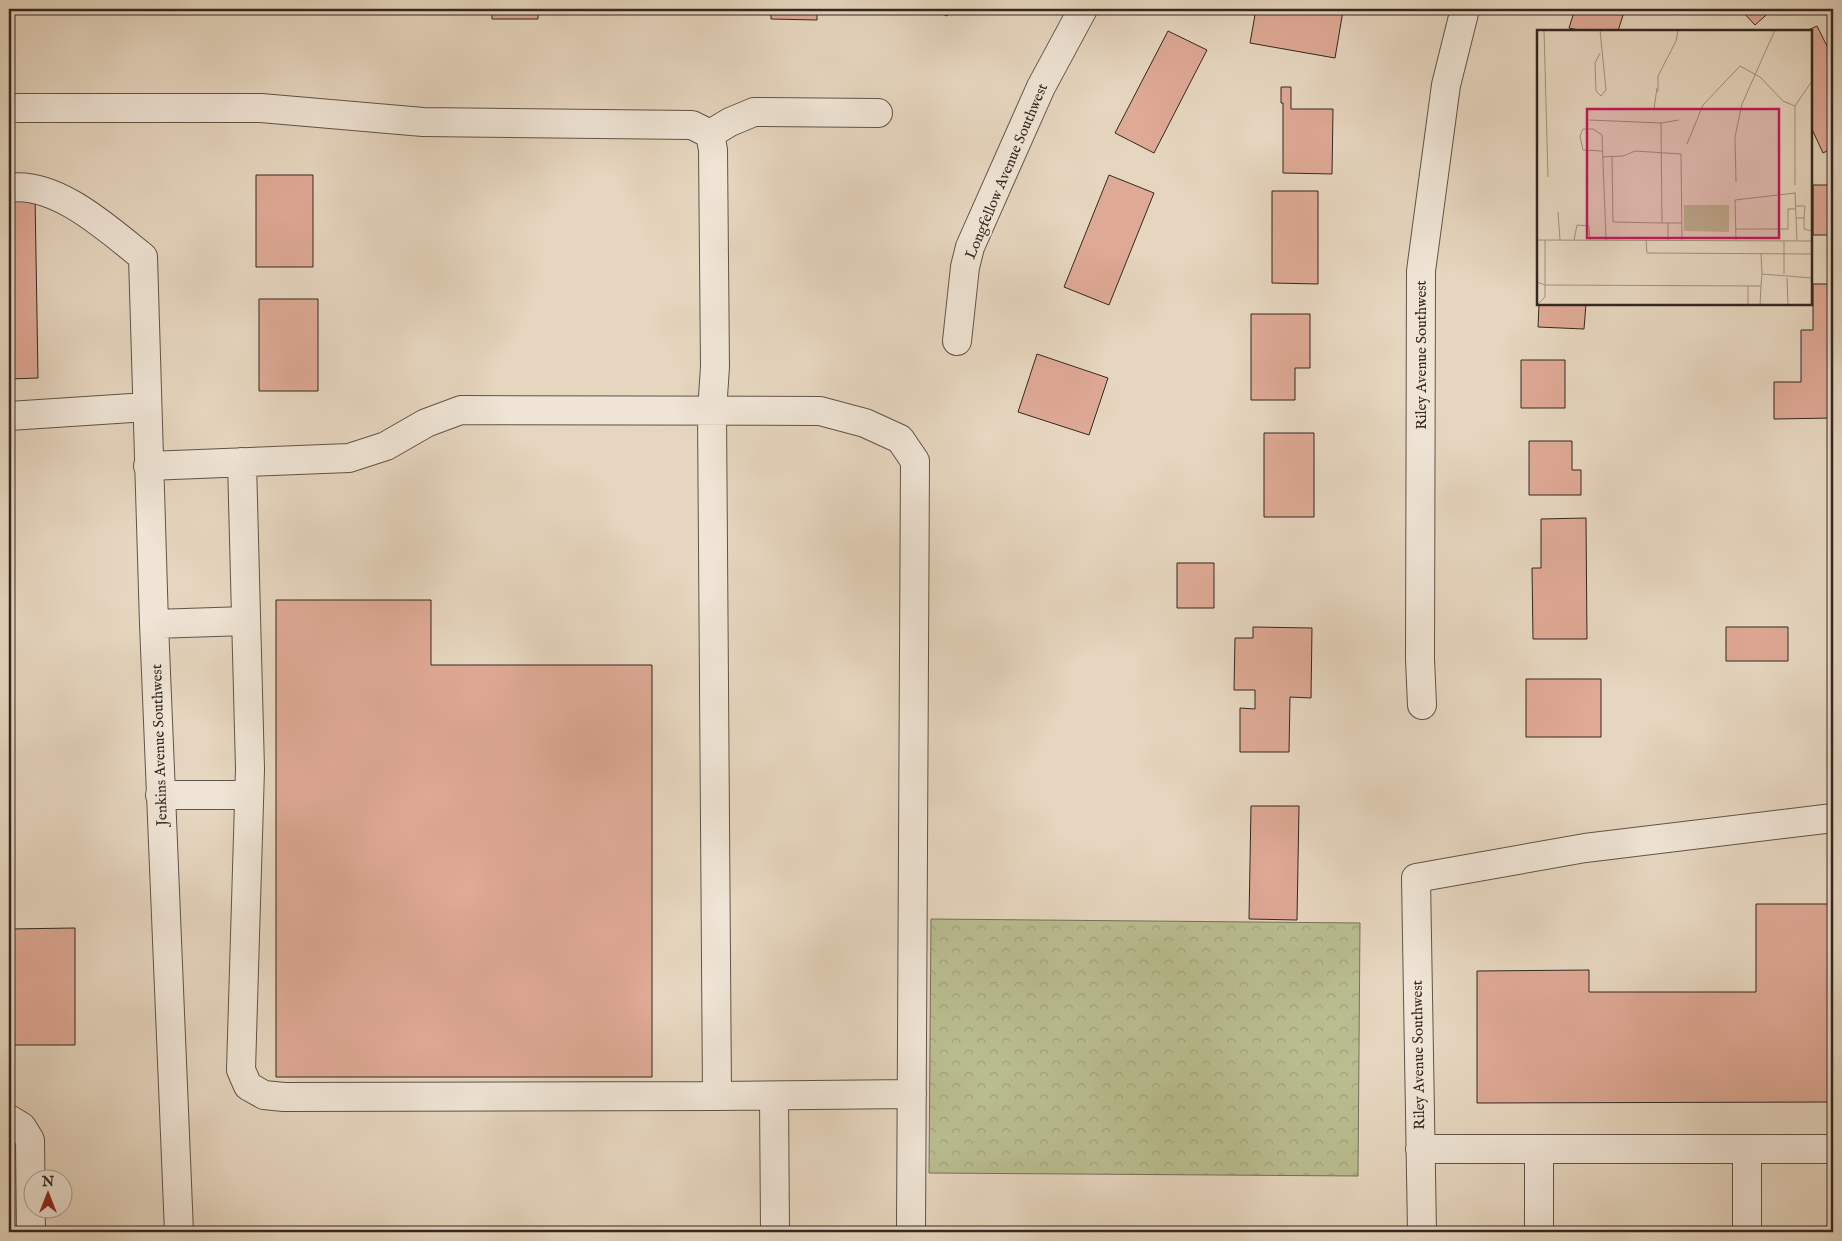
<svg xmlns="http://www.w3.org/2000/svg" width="1842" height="1241" font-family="'IM FELL English',serif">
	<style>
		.park { fill: url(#park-crowns); stroke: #767258 }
		.building { fill: #dea995; stroke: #342820 }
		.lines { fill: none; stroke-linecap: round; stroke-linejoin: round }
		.minor-casing { stroke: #605448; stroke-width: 30 }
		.minor { stroke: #efe4d5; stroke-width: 28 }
		.labels { text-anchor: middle; stroke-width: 4; stroke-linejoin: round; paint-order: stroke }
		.street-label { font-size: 15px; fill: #342820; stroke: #efe4d5 }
		.inset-road { fill: none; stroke: #9f907f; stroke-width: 1 }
		.view { fill: #c2185b; fill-opacity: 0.15; stroke: #c2185b; stroke-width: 2.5 }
		.inset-edge { fill: none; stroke: #342820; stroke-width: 2.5 }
	</style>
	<defs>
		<pattern id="park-crowns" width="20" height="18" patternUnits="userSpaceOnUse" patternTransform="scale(1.25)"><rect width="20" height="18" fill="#b9bd8f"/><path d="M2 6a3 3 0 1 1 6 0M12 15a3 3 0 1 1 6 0" fill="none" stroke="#a0a27b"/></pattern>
	</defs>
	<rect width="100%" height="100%" fill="#e6d6bf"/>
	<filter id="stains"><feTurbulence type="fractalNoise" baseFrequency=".004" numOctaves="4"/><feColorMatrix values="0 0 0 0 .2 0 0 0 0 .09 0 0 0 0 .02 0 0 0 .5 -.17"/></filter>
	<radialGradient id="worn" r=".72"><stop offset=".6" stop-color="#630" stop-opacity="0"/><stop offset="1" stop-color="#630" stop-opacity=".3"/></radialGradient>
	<path class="park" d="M931 919 1360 923 1358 1176 929 1173Z"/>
	<path class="building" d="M492 9H538V19H492Z
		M771 9H817V20L771 19Z
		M931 9H950L947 16Z
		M1256 9H1333L1343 11 1335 58 1250 43Z
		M1575 9H1625L1618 31H1583L1569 28Z
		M1740 9H1773L1755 25Z
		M1817 26 1833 58V148L1823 153 1811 127V31H1806Z
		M1168 31 1207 50 1154 153 1115 133Z
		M1281 87H1291V109H1333L1332 174 1283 173V103H1281Z
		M256 175H313V267H256Z
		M1109 175 1154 193 1109 305 1064 287Z
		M1813 185H1833V235H1813Z
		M1272 191H1318V284L1272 283Z
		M35 194 38 378 9 379V195Z
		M1813 284H1833V418L1774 419V382H1801V330H1813Z
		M259 299H318V391H259Z
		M1539 304H1586L1584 329 1538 327Z
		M1251 314H1310V368H1295V400H1251Z
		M1037 354 1108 378 1089 435 1018 412Z
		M1521 360H1565V408H1521Z
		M1264 433H1314V517H1264Z
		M1529 441H1572V470H1581V495H1529Z
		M1586 518 1587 639H1533L1532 568H1541V519Z
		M1177 563H1214V608H1177Z
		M1829 589H1833V647H1829Z
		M276 600H431V665H652V1077H276Z
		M1253 627 1312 628 1311 698 1290 697 1289 752H1240V708L1255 709V690H1234L1235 638H1253Z
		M1726 627H1788V661H1726Z
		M1526 679H1601V737H1526Z
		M1251 806H1299L1297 920 1249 919Z
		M1756 904H1831L1833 1102 1477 1103V971L1589 970V992H1756Z
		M75 928V1045H9V929Z"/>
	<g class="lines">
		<defs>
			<path id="minor" d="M18 108H261L423 122 692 125 710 134 713 150 715 367 712 411 717 1096 912 1094
				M710 134 730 122 754 112 878 113
				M9 188C56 181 108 229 143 257L154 624 179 1232
				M957 341 965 267 970 247 1041 87 1083 9
				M9 416 147 407
				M242 462 250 769 241 1070 248 1086 264 1095 284 1097 717 1096
				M148 466 349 458 386 446 426 423 461 410 820 411 865 423 900 439 915 461 911 1232
				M154 624 246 621
				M1422 705 1420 659 1421 271 1446 85 1465 9
				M160 795H249
				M774 1096 775 1232
				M9 1119 22 1127 30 1140 31 1232
				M1420 1149H1833
				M1747 1150V1232
				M1422 1232 1416 878 1585 848 1833 818
				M1539 1232V1149"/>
		</defs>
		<use href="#minor" class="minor-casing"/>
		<use href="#minor" class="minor"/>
	</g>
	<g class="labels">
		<g class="street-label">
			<text transform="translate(1006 171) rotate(-67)" y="5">Longfellow Avenue Southwest</text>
			<text transform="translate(1421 355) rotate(-90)" y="5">Riley Avenue Southwest</text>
			<text transform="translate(159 745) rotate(-92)" y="5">Jenkins Avenue Southwest</text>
			<text transform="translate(1418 1055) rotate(-91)" y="5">Riley Avenue Southwest</text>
		</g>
	</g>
	<g transform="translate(1537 30)">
		<rect width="275" height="275" fill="#e6d6bf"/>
		<path d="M147 175H192V202L147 201Z" fill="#b9bd8f"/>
		<path class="inset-road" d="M7 0 11 147M63 0 69 60 64 66 59 61 58 33 63 23M121 62V46L139 11 141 0M117 79 120 58M52 90 124 93 125 193H145M124 93 142 90M150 114 166 75 203 36 223 47 246 71 258 76M65 121 46 120 43 106 46 99H56L65 105 69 210M65 127 86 126 98 121 144 124 145 211M75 127 76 192 125 193M199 152 198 107 205 74 238 0M258 155V76L275 51M258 162 260 211M259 176H268L267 188H259M21 182 23 210M267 188V199L275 201M131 193V210M198 199H251V179H259M0 210 275 211M37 210 40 195 52 196 53 210M109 210 110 223 275 224M199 211 198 170 258 163M247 211V244M224 223 225 244M250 248 251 275M0 252 8 255 224 256 225 244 275 248M0 275 8 267V210M211 275V256M223 275 224 256"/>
		<path class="view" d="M50 79H242V208H50Z"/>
		<rect width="275" height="275" class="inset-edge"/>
	</g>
	<rect width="1842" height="1241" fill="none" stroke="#e6d6bf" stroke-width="30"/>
	<rect x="10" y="10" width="1822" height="1221" fill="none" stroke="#342820" stroke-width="2.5"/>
	<rect x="15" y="15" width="1812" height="1211" fill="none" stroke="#342820"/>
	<g transform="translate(48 1194)"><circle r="24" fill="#efe4d5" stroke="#a4998d"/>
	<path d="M0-4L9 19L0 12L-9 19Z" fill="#8f2418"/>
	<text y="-8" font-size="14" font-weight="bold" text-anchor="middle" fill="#342820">N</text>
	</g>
	<rect width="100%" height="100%" filter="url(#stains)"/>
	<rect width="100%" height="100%" fill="url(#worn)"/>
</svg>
